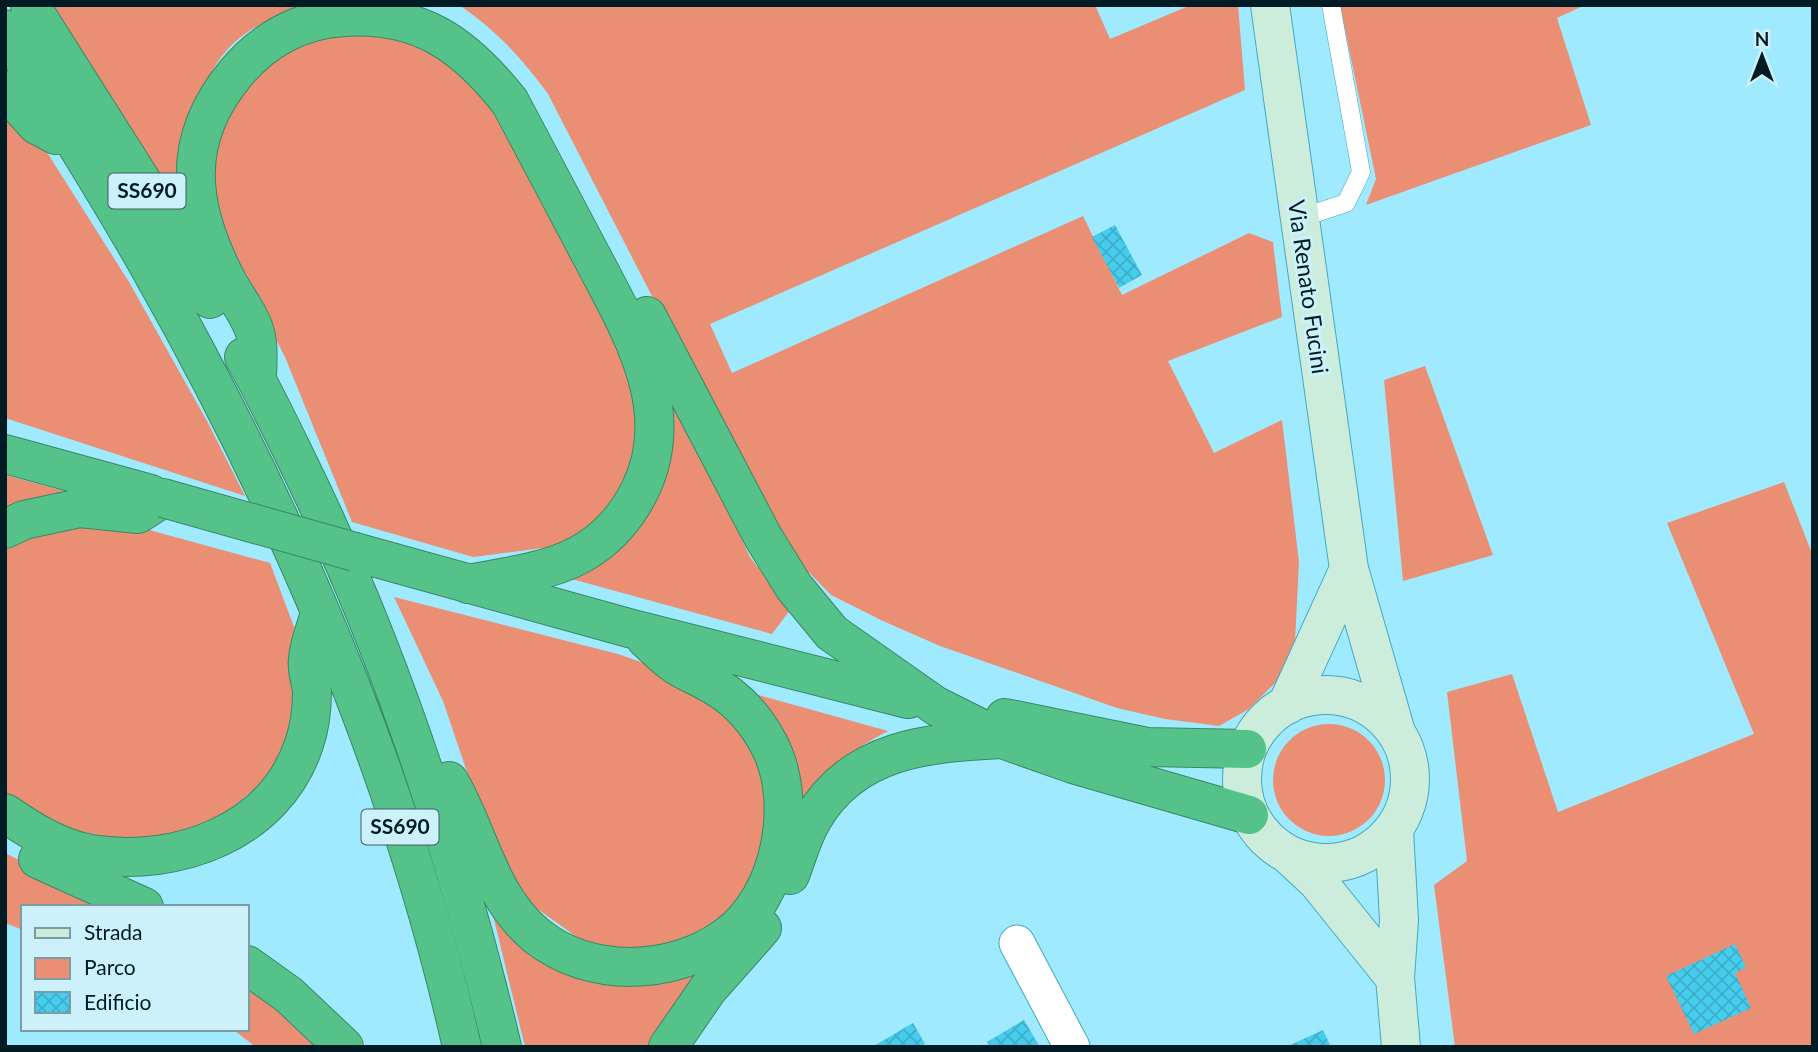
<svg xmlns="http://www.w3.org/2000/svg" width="1818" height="1052" font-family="Lato,sans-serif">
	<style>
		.green { fill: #ea8f74 }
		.building { fill: url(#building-cross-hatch) }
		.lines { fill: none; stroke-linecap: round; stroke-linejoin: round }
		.lane-casing { stroke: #44a7c0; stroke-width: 19 }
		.street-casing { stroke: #44a7c0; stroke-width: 37 }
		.secondary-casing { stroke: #44a7c0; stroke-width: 40 }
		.highway-casing { stroke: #378865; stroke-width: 40 }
		.lane { stroke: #fff; stroke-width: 18 }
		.street { stroke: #fff; stroke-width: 35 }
		.secondary { stroke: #cceddc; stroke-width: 38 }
		.highway { stroke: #55c389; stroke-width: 38 }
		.highway-bridge-casing { stroke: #378865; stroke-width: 40; stroke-linecap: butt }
		.highway-bridge { stroke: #55c389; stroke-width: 38 }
		.labels { text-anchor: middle; stroke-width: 6; stroke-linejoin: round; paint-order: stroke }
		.shield { fill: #cdf1fb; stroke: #3e5b64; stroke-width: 2 }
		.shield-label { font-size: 21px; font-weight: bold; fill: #001b23 }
		.street-label { font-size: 23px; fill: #001b23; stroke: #cdf1fb }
	</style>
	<defs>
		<pattern id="building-cross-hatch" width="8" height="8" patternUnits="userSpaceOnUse" patternTransform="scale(1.75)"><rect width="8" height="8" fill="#46ccec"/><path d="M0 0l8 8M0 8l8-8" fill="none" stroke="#3cafca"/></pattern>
	</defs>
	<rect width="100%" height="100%" fill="#a0eaff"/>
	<path class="green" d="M51 5H297V9C202 40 203 91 181 178L157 175Z
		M459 5H1095L1110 39 1191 5H1238L1245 90 710 324 732 373 1083 216 1122 295 1249 233 1273 242 1282 317 1168 361 1214 453 1282 420 1299 562 1295 642 1279 679 1249 709 1219 726 1165 719 1117 708 940 646 883 621 831 595 788 551 707 403 548 94C522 58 496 30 459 5Z
		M1340 5H1585L1557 18 1591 125 1366 205 1376 179Z
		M386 22 495 94 612 309 642 441 610 509 586 530 559 546 473 557 352 522 285 357 238 266 207 192 211 130 279 45Z
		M5 112 43 146 129 282 207 421 245 496 5 418Z
		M1425 366 1493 555 1403 581 1384 380Z
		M673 403 702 456 750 557 790 610 772 634 557 575 570 569Z
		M5 475 64 491 5 508Z
		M1784 482 1813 556V1047H1455L1434 885 1467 861 1447 692 1512 674 1558 812 1754 734 1667 523Z
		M102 517 270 563 302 648 305 688 277 770 227 812 171 837 121 840 65 828 5 793V538Z
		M394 597 618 654 689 679 756 739 771 836 756 876 728 916 690 939 636 952 581 940 525 900 488 834 443 701Z
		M755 694 888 731C853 749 826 769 802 800Z
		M1273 780a56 56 0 1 1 112 0a56 56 0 1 1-112 0Z
		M5 853 112 907H23V930L5 923Z
		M490 903 522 936 702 964 647 1047H525Z
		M247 976 333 1047H256L232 1029H247Z"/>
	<path class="building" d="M1115 225 1142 275 1119 288 1092 237Z
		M1735 944 1746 967 1735 973 1751 1008 1694 1034 1666 976Z
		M1024 1020 1040 1047H990L987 1042Z
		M913 1023 925 1044 920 1047H872Z
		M1323 1030 1331 1047H1286Z"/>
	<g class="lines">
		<defs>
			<path id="lane" d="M1297 219 1346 203 1361 172 1331 5"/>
			<path id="street" d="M1017 943 1072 1047"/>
			<path id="secondary" d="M1270 5 1349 569 1395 729
				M1242 779a84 84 0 1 1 168 0a84 84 0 1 1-168 0Z
				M1287 705 1349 569
				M1394 830 1399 920 1395 978 1401 1047
				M1290 856 1317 881 1395 978"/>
			<path id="highway" d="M30 5 146 188 210 299
				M5 29C54 109 105 188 151 270 288 512 401 775 462 1047
				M5 90 37 125 56 135
				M647 316 763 537 794 587 832 633 936 706 1002 739 1073 764 1249 815
				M244 357C265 394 283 432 302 471 391 654 455 849 502 1047
				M257 380C257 366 259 351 256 337 253 319 236 298 227 281 189 208 179 142 235 74 262 41 300 19 344 17 420 12 465 45 510 102 537 154 565 205 592 257 629 328 680 409 640 490 628 514 612 534 589 549 555 572 507 576 468 584
				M5 454 151 494
				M5 529 24 520 80 508 138 514 163 498
				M355 552 636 630 908 699
				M1005 718 1148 747 1247 749
				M449 781C480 833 488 896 537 936 590 978 672 976 726 937 782 898 801 797 766 739 752 714 732 694 706 681 696 675 683 671 673 663 664 656 655 647 646 639
				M5 813C31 831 60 849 91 854 177 868 275 832 304 744 310 727 312 708 312 691 311 681 306 670 308 659 309 644 316 628 320 613
				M38 859 144 907
				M790 875C797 857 802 837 812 820 853 748 928 743 1001 739
				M247 965 289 995 344 1047
				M668 1047 708 989 762 928"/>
		</defs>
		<use href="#lane" class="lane-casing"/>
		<use href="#street" class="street-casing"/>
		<use href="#secondary" class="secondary-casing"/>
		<use href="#highway" class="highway-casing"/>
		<use href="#lane" class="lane"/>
		<use href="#street" class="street"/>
		<use href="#secondary" class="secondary"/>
		<use href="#highway" class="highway"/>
		<defs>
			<path id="highway-bridge" d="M163 498 355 552"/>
		</defs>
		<use href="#highway-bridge" class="highway-bridge-casing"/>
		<use href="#highway-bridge" class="highway-bridge"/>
	</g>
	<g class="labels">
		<g class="shield">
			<rect x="108.5" y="173.5" width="77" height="35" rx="5"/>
			<rect x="361.5" y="809.5" width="77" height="35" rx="5"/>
		</g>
		<g class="shield-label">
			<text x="147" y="198">SS690</text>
			<text x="400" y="834">SS690</text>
		</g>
		<g class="street-label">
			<text transform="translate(1308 287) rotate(82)" y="8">Via Renato Fucini</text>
		</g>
	</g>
	<rect width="1818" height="1052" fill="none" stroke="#001b23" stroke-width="14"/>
	<rect x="21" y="905" width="228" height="126" fill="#cdf1fb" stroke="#7b9ba5" stroke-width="2"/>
	<rect x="35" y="928" width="35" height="10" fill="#cceddc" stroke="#7b9ba5" stroke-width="2"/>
	<text x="84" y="940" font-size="21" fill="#001b23">Strada</text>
	<rect x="35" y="958" width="35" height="21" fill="#ea8f74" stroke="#7b9ba5" stroke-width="2"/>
	<text x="84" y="975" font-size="21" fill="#001b23">Parco</text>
	<rect x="35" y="992" width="35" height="21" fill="url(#building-cross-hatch)" stroke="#7b9ba5" stroke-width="2"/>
	<text x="84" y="1010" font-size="21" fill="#001b23">Edificio</text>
	<g transform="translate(1762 56)" stroke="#cdf1fb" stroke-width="5" paint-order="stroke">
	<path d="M0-5L12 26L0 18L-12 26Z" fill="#001b23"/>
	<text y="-10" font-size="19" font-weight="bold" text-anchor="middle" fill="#001b23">N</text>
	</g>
</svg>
